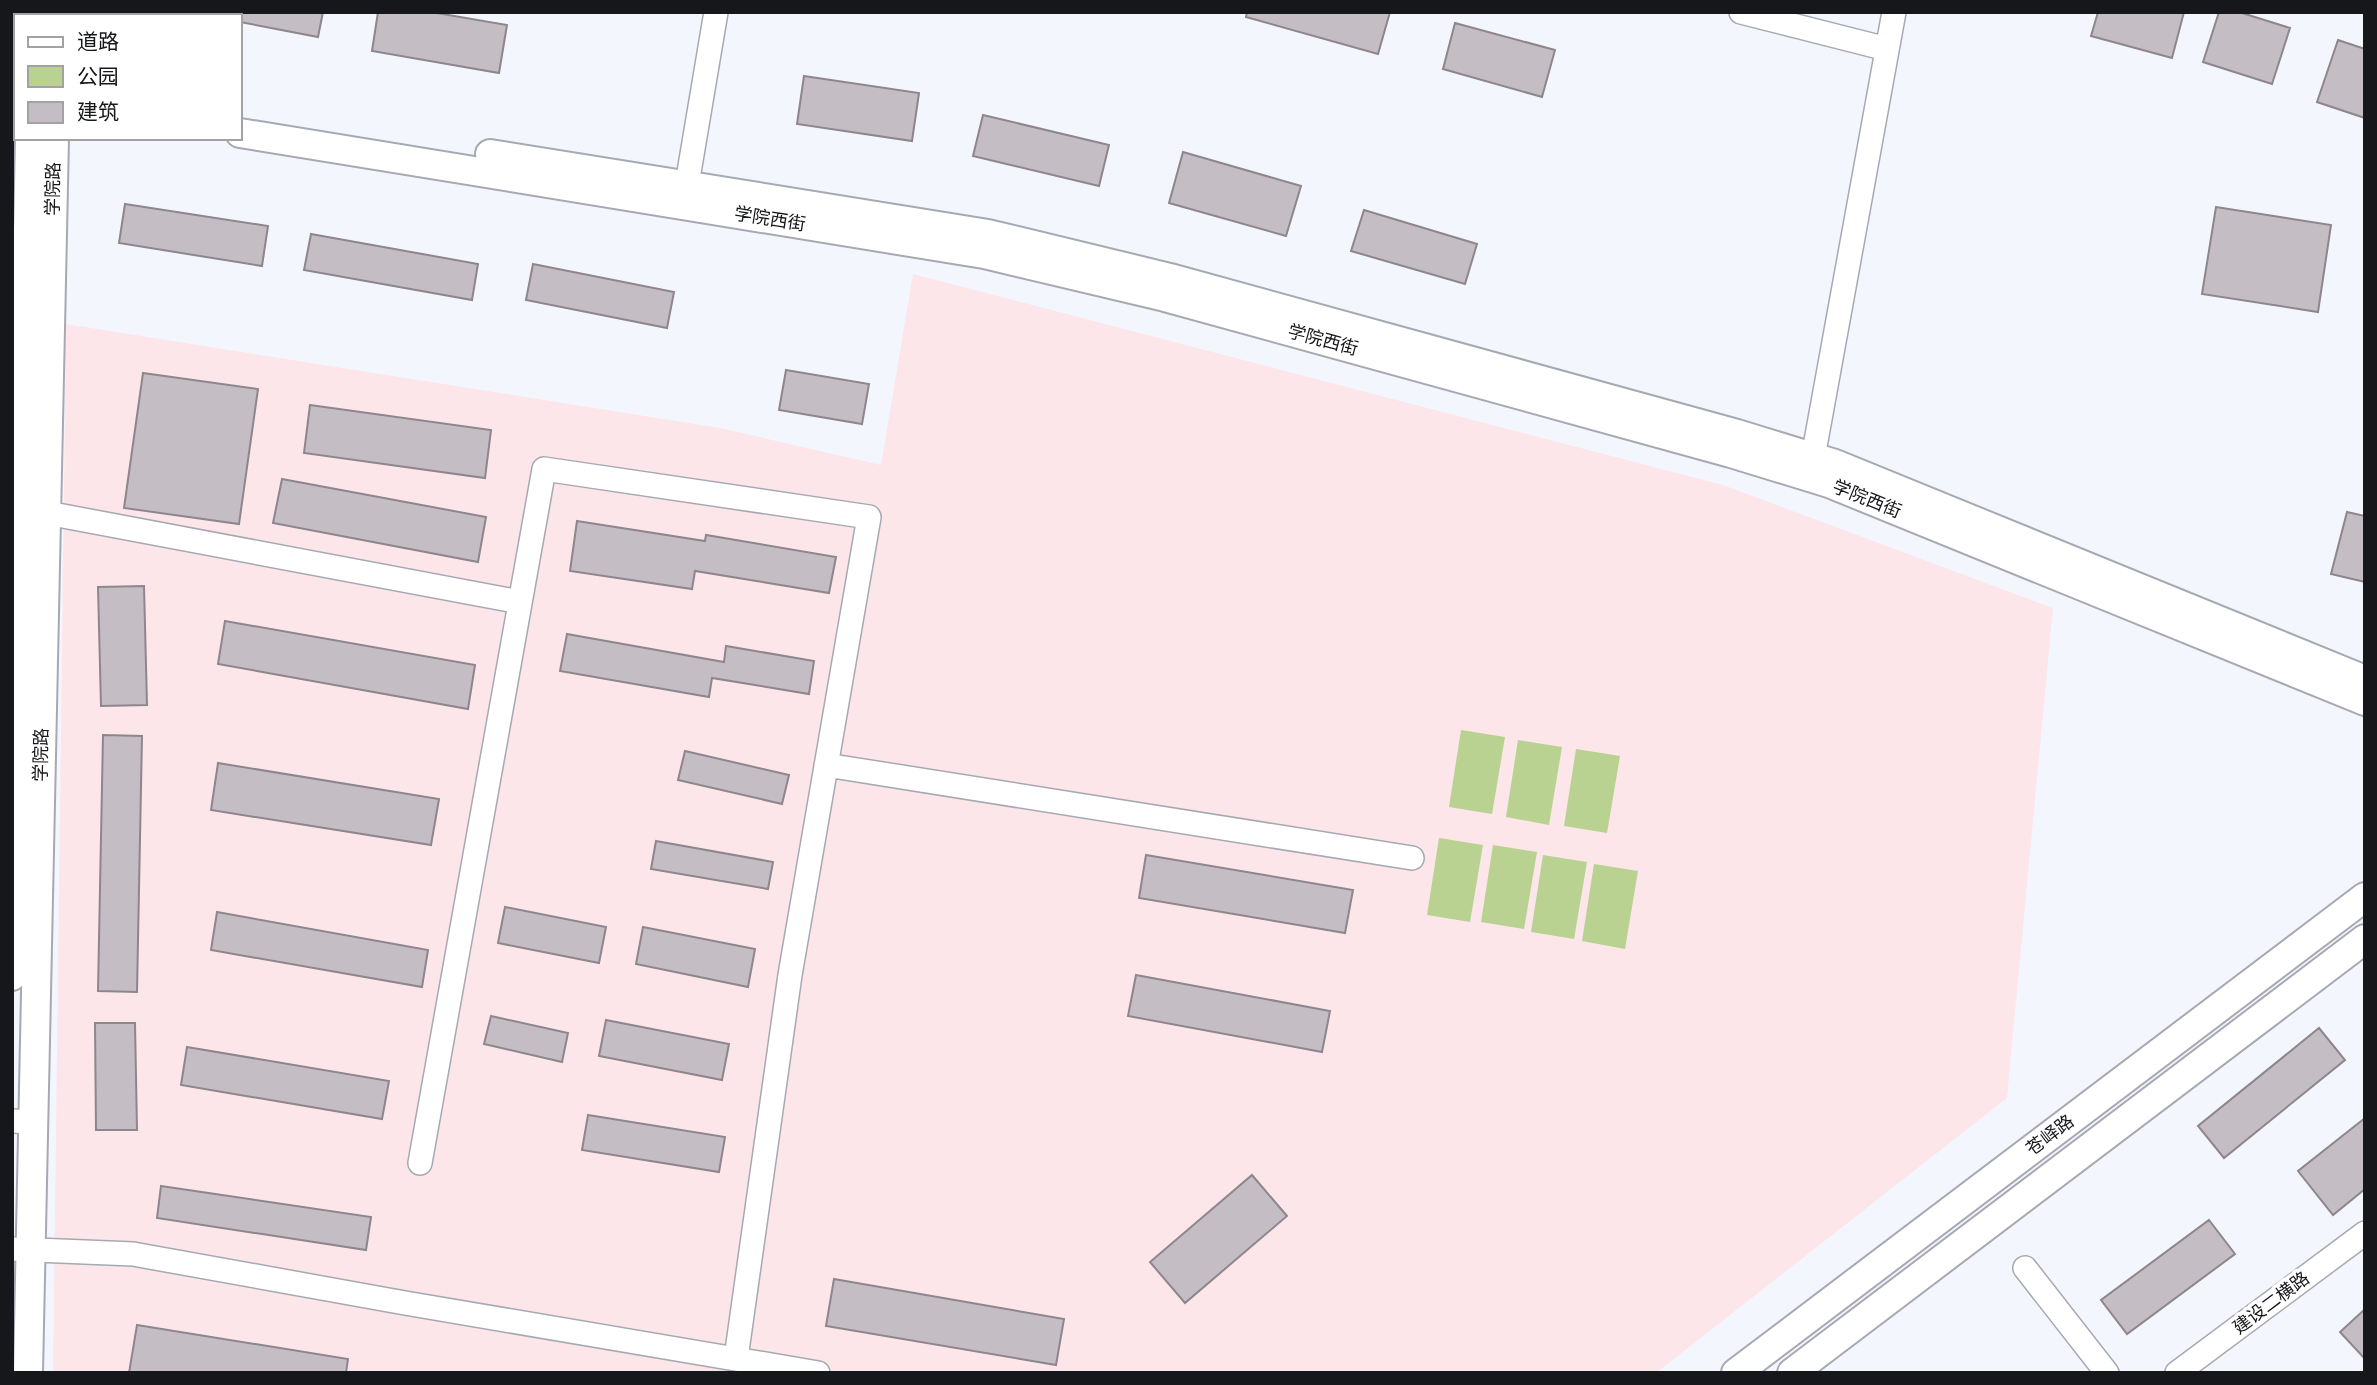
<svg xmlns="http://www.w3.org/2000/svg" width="2377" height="1385" font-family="Bitter,'Noto Sans SC',serif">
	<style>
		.education { fill: #fce6e9 }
		.green { fill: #b9d292 }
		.building { fill: #c5bdc4; stroke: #8d868d; stroke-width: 2 }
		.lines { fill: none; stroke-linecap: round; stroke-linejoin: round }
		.minor-casing { stroke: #a7a9b2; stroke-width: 26 }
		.major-casing { stroke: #a7a9b2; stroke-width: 32 }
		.minor { stroke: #fff; stroke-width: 23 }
		.major { stroke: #fff; stroke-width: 28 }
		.labels { text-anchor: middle; stroke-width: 7; stroke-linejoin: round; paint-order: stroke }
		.street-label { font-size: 18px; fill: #16171a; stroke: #fff }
	</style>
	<rect width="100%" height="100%" fill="#f4f6fe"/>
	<path class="education" d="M913 274 1723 485 2053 608 2007 1098 1656 1373H53L66 324 720 428 881 465Z"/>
	<path class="green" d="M1461 730 1505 737 1492 814 1449 807Z
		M1518 740 1562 747 1549 825 1506 817Z
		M1576 749 1620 756 1607 833 1564 826Z
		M1439 838 1483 845 1470 922 1427 915Z
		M1493 845 1537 852 1524 929 1481 922Z
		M1543 855 1587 862 1574 939 1531 932Z
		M1594 864 1638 871 1625 949 1582 941Z"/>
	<path class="building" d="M228 12H323L318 37 240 22V16H228Z
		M378 12H431L507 25 499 73 372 51Z
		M1247 12H1390L1378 54 1246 17Z
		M2098 12H2184L2172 58 2091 36Z
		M2219 12H2239L2290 28 2272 84 2203 62Z
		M1455 23 1555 50 1542 97 1443 69Z
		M2338 40 2365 49V118L2317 102Z
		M804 76 919 93 912 141 797 124Z
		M983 115 1109 145 1099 186 973 156Z
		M1183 152 1301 186 1286 236 1169 203Z
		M125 204 268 226 262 266 119 243Z
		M2216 207 2331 225 2318 312 2202 294Z
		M1364 210 1477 244 1465 284 1351 251Z
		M311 234 478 264 472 300 304 270Z
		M533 264 674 292 667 328 526 300Z
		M786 370 869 384 862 424 779 410Z
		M143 373 258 389 239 524 124 508Z
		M310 405 491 430 485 478 304 453Z
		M282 479 486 517 478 562 273 523Z
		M2347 512 2365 516V582L2331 574Z
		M577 521 705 541 706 535 836 557 829 593 695 571 692 589 570 571Z
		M144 586 147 705 101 706 98 587Z
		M225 621 475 665 468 709 218 664Z
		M567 634 724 662 726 646 814 661 809 694 712 678 709 697 560 671Z
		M103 735 142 736 137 992 98 991Z
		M685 751 789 775 782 804 678 780Z
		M218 763 439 799 431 845 211 810Z
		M656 841 773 862 768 889 651 869Z
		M1146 855 1353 890 1345 933 1139 898Z
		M505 907 606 927 599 963 498 943Z
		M217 912 428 950 422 987 211 950Z
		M643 927 755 949 748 987 636 964Z
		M1136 975 1330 1011 1322 1052 1128 1016Z
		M491 1016 568 1033 562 1062 484 1044Z
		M606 1020 729 1044 722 1080 599 1056Z
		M95 1023H135L137 1130H96Z
		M2319 1028 2345 1060 2224 1158 2198 1126Z
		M187 1047 389 1081 382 1119 181 1085Z
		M588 1115 725 1137 719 1172 582 1150Z
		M2365 1118V1189L2333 1215 2298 1171Z
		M1252 1175 1287 1216 1185 1303 1150 1262Z
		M161 1186 371 1217 366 1250 157 1218Z
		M2209 1220 2235 1254 2127 1334 2101 1300Z
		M834 1279 1064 1319 1056 1365 826 1326Z
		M2365 1309V1359L2340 1332Z
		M137 1325 348 1359 346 1373H129Z"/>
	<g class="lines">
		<defs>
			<path id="minor" d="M1741 12 1887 49
				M684 202 716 12
				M1810 474 1894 12
				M31 510 520 602
				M826 765 1412 858
				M12 1121 33 1122
				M420 1163 544 469 869 517 790 975 736 1358
				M12 1249 133 1254 405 1303 818 1373
				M2025 1268 2107 1373
				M2177 1373 2365 1233"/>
			<path id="major" d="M43 16 44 12
				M68 16 69 12
				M240 133 984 254 1165 297 1731 453 1829 483 2365 701
				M490 154 988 234 1170 278 1737 434 1835 464 2365 680
				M12 976 30 138
				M28 1373 54 138
				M1736 1373 2365 897
				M1792 1373 2365 939"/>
		</defs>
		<use href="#minor" class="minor-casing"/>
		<use href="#major" class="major-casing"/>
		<use href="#minor" class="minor"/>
		<use href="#major" class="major"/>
	</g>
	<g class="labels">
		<g class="street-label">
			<text transform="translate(53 189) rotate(-89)" y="6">学院路</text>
			<text transform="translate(770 219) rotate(9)" y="6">学院西街</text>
			<text transform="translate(1323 340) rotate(15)" y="6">学院西街</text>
			<text transform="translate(1867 499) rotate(22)" y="6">学院西街</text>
			<text transform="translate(41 755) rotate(-89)" y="6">学院路</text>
			<text transform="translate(2050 1135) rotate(-37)" y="6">苍峄路</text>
			<text transform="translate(2271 1303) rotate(-37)" y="6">建设二横路</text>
		</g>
	</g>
	<rect width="2377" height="1385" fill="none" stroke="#16171a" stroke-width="28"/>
	<rect x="14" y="14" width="228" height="126" fill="#ffffff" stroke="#a2a2a3" stroke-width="2"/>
	<rect x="28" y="37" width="35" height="10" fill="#ffffff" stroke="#a2a2a3" stroke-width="2"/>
	<text x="77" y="49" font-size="21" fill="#16171a">道路</text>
	<rect x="28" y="66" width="35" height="21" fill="#b9d292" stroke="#a2a2a3" stroke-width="2"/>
	<text x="77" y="84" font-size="21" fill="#16171a">公园</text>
	<rect x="28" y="102" width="35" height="21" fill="#c5bdc4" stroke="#a2a2a3" stroke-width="2"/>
	<text x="77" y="119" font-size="21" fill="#16171a">建筑</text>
</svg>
